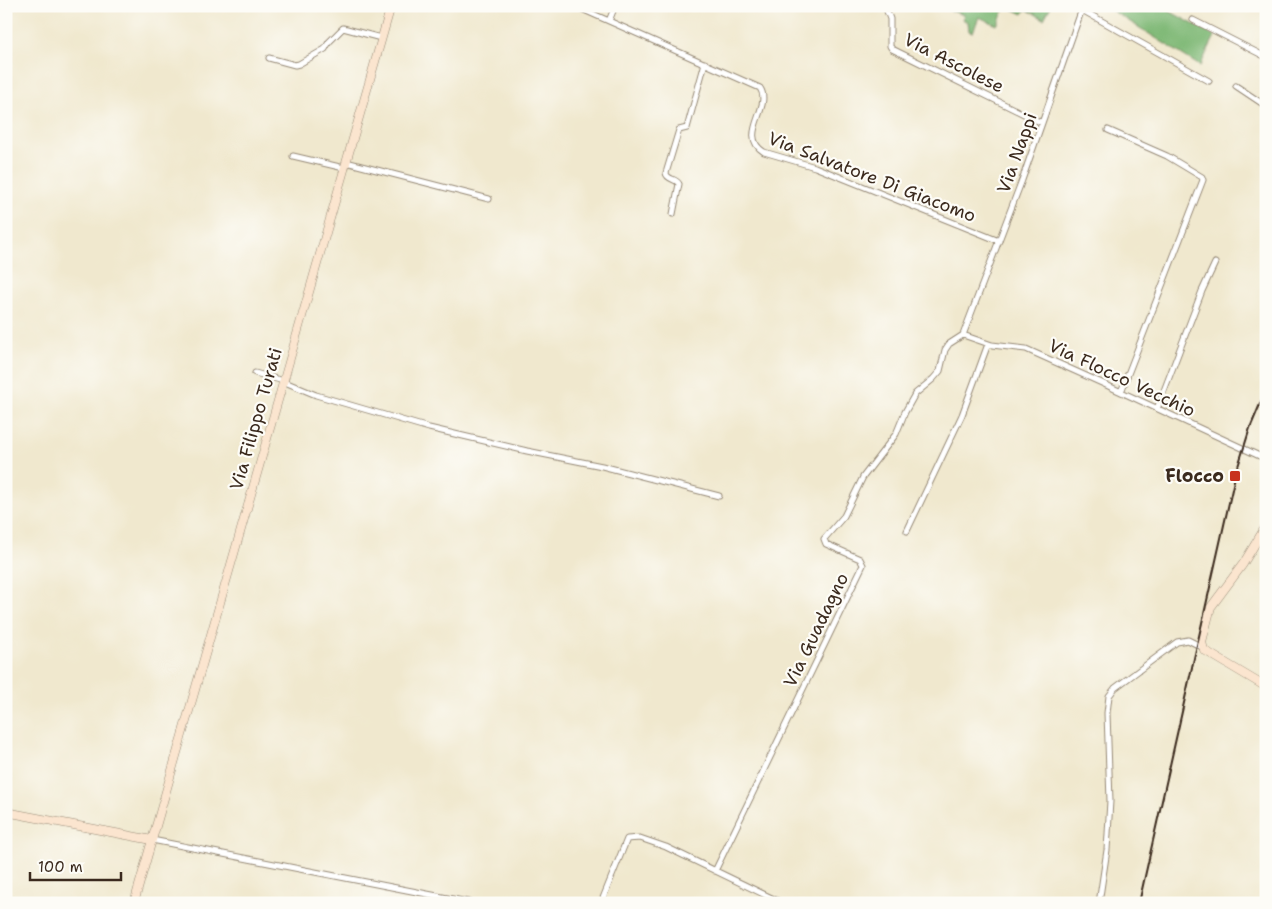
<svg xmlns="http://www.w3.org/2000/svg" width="1272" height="909" font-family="'Shantell Sans',sans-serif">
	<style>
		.forest { fill: #80b977; stroke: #5e724a }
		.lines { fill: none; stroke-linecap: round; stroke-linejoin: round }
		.street-casing { stroke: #968976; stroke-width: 7 }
		.secondary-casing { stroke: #968976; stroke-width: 9 }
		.street { stroke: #fff; stroke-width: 5 }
		.secondary { stroke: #fbe5cf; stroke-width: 8 }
		.rail { stroke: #3b2a1e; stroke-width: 2 }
		.poi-dot { fill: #c8321e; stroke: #fdfcf7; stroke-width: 2 }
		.labels { text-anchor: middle; stroke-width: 4.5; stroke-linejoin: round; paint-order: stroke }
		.street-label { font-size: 18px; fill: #3b2a1e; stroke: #fdfcf7 }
		.poi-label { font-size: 18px; font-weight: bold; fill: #3b2a1e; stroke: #fdfcf7; text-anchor: end }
	</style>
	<rect width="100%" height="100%" fill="#fdfcf7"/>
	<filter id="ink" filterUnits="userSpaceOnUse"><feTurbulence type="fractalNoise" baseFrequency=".02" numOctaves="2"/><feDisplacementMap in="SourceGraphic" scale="10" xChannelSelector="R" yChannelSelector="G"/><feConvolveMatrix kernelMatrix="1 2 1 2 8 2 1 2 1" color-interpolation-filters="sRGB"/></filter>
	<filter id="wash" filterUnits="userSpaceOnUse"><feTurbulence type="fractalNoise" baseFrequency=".0096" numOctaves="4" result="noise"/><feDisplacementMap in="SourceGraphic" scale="20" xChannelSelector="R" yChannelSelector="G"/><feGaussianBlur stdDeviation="1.12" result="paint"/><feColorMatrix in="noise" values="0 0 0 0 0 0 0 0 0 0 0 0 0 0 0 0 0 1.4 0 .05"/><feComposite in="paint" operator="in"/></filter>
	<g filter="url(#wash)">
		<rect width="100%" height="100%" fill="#f0e8ce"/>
		<path class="forest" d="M950 6H1051L1044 19 1026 9 1023 14 1006 6 997 25 979 17 973 32 969 31 968 22 962 19 964 15 949 10Z
			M1105 6H1160L1215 36 1200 66Z"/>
	</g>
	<g filter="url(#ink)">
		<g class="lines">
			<defs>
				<path id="street" d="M575 6 760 88C773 107 737 135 764 152L815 167 999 241
					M885 6 890 19V46L892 49 1042 123
					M1082 10 1209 81
					M1193 20 1266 57
					M609 21 615 6
					M269 58 295 65 299 64 325 49 329 42 343 28 381 38
					M1236 86 1266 106
					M1108 130 1167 156 1202 177 1203 180 1121 392
					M293 156 344 168
					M346 162 489 199
					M673 214 679 184C676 178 667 180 666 173L679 130 687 128 705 63
					M963 335 1022 180 1083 6
					M963 335 992 345 1026 349 1104 384 1266 459
					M255 373 280 380 316 395 429 428 527 451 602 466 719 496
					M1157 409 1202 291 1215 263
					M907 531 962 415 988 344
					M152 840 473 903
					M715 871 863 565 860 559 826 544 824 539 844 516 863 477 896 434 905 412 915 394 933 379 940 371 945 350 949 344 963 335
					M601 903 627 839 640 838 666 847 782 903
					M1099 903 1107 850 1110 801 1107 713 1109 696 1115 688 1177 642 1188 640 1202 647"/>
				<path id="secondary" d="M1266 526 1243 564 1211 607 1202 642 1204 650 1266 687
					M6 812 152 840
					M134 903 391 6"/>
			</defs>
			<use href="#street" class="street-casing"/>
			<use href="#secondary" class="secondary-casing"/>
			<use href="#street" class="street"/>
			<use href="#secondary" class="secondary"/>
			<path class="rail" d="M1139 903 1235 476 1250 428 1266 390"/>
		</g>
	</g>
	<rect class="poi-dot" x="1229" y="470" width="12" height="12" rx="2.5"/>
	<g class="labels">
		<g class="street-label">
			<text transform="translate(954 63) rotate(27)" y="6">Via Ascolese</text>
			<text transform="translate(1017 153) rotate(-70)" y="6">Via Nappi</text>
			<text transform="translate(872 177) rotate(21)" y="6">Via Salvatore Di Giacomo</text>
			<text transform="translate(1122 378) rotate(25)" y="6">Via Flocco Vecchio</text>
			<text transform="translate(256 419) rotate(-74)" y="6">Via Filippo Turati</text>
			<text transform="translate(816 630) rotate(-64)" y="6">Via Guadagno</text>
		</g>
		<g class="poi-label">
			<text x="1224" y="482">Flocco</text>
		</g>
	</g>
	<rect width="1272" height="909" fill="none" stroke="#fdfcf7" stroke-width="25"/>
	<path d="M30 872v8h91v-8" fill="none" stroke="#3b2a1e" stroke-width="2.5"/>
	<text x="38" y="872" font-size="15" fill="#3b2a1e" stroke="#fdfcf7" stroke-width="4" paint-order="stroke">100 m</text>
</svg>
